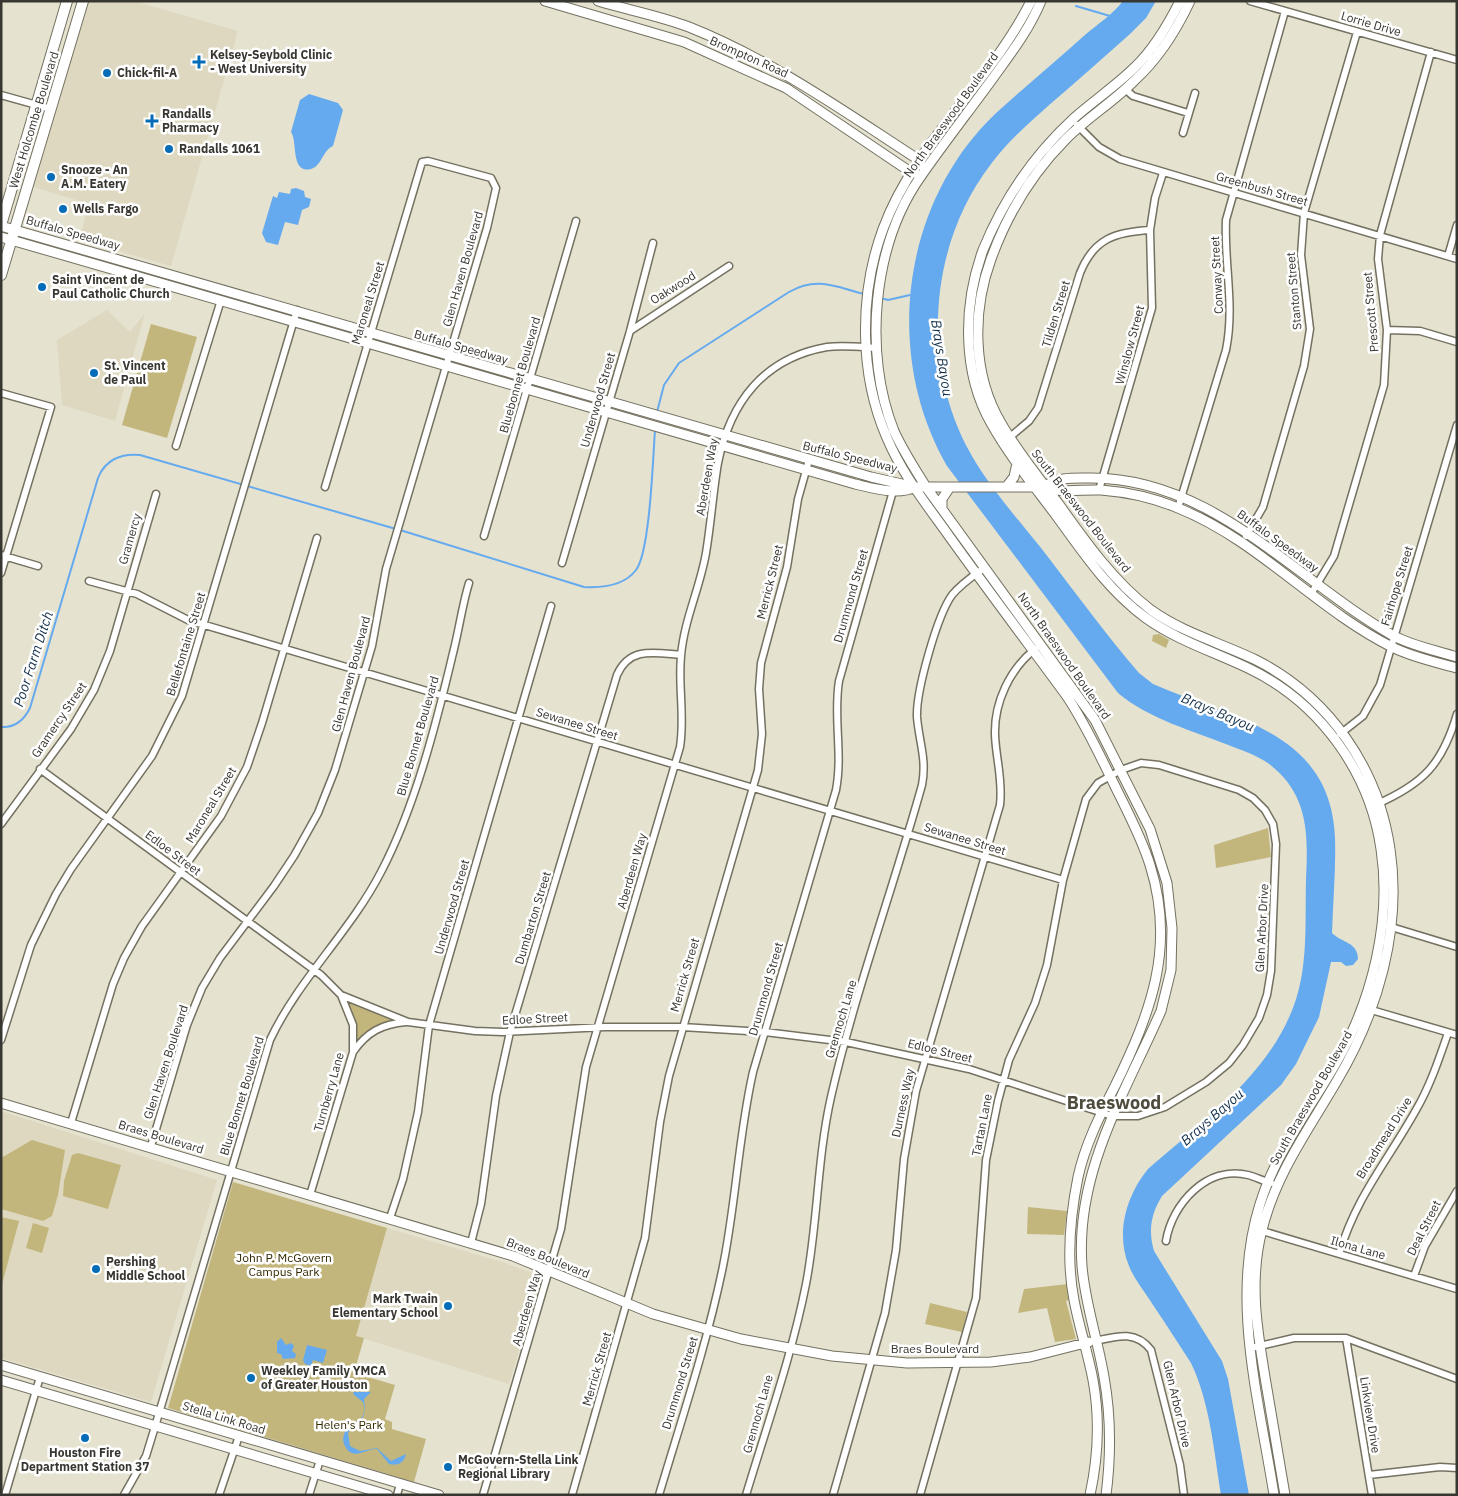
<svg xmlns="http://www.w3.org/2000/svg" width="1458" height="1496" font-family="'IBM Plex Sans',sans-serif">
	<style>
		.built { fill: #ddd8bf }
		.green { fill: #c3b67d }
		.water { fill: #65aaee }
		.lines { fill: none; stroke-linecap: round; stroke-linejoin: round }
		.stream { stroke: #65aaee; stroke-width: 2 }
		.street-casing { stroke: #747161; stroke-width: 9 }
		.secondary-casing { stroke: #747161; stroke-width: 11 }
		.primary-casing { stroke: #747161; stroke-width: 12 }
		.street { stroke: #fff; stroke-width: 6 }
		.secondary { stroke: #fff; stroke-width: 9 }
		.primary { stroke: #fff; stroke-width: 10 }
		.poi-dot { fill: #056cb8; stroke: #fff; stroke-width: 2 }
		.labels { text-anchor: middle; stroke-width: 5; stroke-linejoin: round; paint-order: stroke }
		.street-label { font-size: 12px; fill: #383630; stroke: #fff }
		.poi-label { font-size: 12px; font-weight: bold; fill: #383630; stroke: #fff; text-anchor: start }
		.park-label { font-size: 12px; fill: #332a00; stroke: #fff }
		.water-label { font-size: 14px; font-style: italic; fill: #14314c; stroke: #fff }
		.district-label { font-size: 18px; font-weight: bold; fill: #4f4b3d; stroke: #fff }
	</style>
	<rect width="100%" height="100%" fill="#e5e2d0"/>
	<path class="built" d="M88 1H134L238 31 171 266 79 240 89 204 30 186Z
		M107 310 130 332 145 313 115 421 62 405 57 340Z
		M1 1111 217 1180 151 1402 1 1358Z
		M387 1228 502 1262 541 1276 509 1384 356 1336Z"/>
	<path class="green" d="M151 324 197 337 167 438 122 425Z
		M1159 634 1169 640 1166 648 1152 641 1153 635Z
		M1268 828 1271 857 1216 868 1214 845Z
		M341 995 408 1022 381 1026 353 1052V1025Z
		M32 1140 65 1150 58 1195 52 1216 43 1221 1 1209V1158Z
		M78 1153 121 1165 108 1209 63 1196 64 1181 72 1155Z
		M233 1182 387 1228 356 1336 364 1338 354 1373 395 1385 385 1419 392 1422V1429L426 1439 414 1482 168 1408Z
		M1028 1207 1067 1211 1064 1235 1027 1234Z
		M1 1217 19 1221 1 1288Z
		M33 1223 49 1228 42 1253 26 1248Z
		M1068 1284 1069 1300 1066 1301 1076 1339 1055 1342 1047 1308 1018 1313 1024 1289Z
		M930 1303 967 1312 962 1332 925 1324Z"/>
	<path class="water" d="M1123 1H1156L1146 18 1130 34C1103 58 1076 82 1048 106 1028 124 1007 142 991 164 930 243 921 359 967 447 988 487 1021 522 1048 557 1078 596 1107 636 1139 673L1153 684C1232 719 1331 731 1335 838 1336 869 1333 902 1332 933 1342 943 1358 942 1358 959L1353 965 1346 966 1341 962H1331L1319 1017 1296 1064 1281 1085 1162 1196C1151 1214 1148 1230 1154 1251L1222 1361 1228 1379 1249 1495H1221C1214 1451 1210 1403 1191 1363 1178 1343 1166 1324 1153 1305 1145 1292 1134 1279 1129 1266 1115 1232 1127 1195 1148 1169 1205 1119 1274 1072 1297 996 1308 960 1305 917 1306 879 1308 837 1309 798 1274 768 1262 757 1246 752 1231 746 1193 731 1149 719 1118 693L947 466C883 355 901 204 995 114 1025 87 1056 61 1086 34 1098 24 1113 14 1123 1Z
		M309 94 338 103 343 110 333 146C322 151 322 166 311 169 290 174 298 141 291 132L300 100Z
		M296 188 304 191 305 197 311 199 309 207 302 210 298 225 285 222 278 245 266 242 262 233 273 196 277 198 279 192 290 194 291 189Z
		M281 1338 286 1345 291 1343 294 1346 292 1351 296 1354 295 1358 283 1359 281 1354 277 1353V1342Z
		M307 1345 327 1350 323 1363 313 1360 311 1366 305 1364 303 1360Z
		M353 1392H371L364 1399C368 1424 358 1417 348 1433L350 1446 360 1451 377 1448 391 1461 406 1454C404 1463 398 1466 389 1464L377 1449C366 1448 353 1462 345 1446 342 1441 343 1435 346 1430 355 1420 369 1420 363 1402L354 1395Z"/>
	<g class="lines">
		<path class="stream" d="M1076 6 1110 16
			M881 298 888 300 910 295
			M657 412 664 385 679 363 789 292C817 276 836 287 864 294
			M400 530 584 587C603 588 624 586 636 570 650 552 653 457 655 430
			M1 727C15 728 24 720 30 708L98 478C105 460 121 453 140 455L396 529"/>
		<defs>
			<path id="street" d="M1250 1 1457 60
				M1125 89 1133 96 1188 113
				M1 95 51 109
				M1077 125 1099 147 1120 159 1457 259
				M1183 133 1195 93
				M1448 256 1457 225
				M1387 330 1420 331 1457 342
				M630 331 729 266
				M1 393 51 407 1 573
				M1010 437 1029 421 1038 408 1080 273C1094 238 1116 232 1150 230
				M176 446 221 300
				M1099 490 1152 308 1150 230 1155 198 1163 173
				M1178 508 1226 350C1235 305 1224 265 1226 220L1285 11
				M484 536 576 221
				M1246 536 1263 507 1304 366 1310 329 1301 255 1304 213 1357 32
				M1 555 38 566
				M562 563 630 331 653 243
				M89 581 137 594 188 620 1063 880
				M1311 594 1334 556 1384 385 1387 330 1378 259 1380 235 1431 52
				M1340 734 1363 716 1380 685 1457 425
				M40 769 321 975 341 995 408 1022 475 1031 503 1032 605 1027H682L765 1032 846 1042 969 1069 1112 1116H1138L1165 1107 1206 1082 1229 1063 1243 1045 1259 1018 1267 995 1271 971 1276 844 1273 824 1265 810 1253 798 1239 790 1159 765 1141 763 1121 770 1098 783 1086 799 1063 880 1047 965 1035 1003 1009 1060 998 1101 986 1160 976 1298 920 1495
				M1375 805C1423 784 1442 765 1457 714
				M1 824 71 729 94 690 110 651 156 494
				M1388 926 1457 947
				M1368 1009 1457 1035
				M1 1040 31 945 56 894 71 869 152 756 182 696 297 310
				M353 1052C367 1032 382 1024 406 1022
				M71 1123 113 984 124 958 142 926 221 816 247 767 262 723 317 538
				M151 1146 187 1025 202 988 220 958 274 886 294 856 318 813 335 770 372 646 386 569 487 228 496 188 491 178 428 161 422 162 325 487
				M310 1195 353 1052V1025L341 995
				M390 1218 403 1179 418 1112 429 1025 551 606
				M1259 1230 1457 1289
				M1166 1241C1172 1204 1207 1165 1248 1175 1256 1177 1263 1181 1271 1183
				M471 1243 481 1204 496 1096 510 1032 617 675C630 646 655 653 681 655
				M1339 1254C1357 1195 1387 1162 1416 1110 1430 1086 1439 1059 1448 1033
				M1414 1276 1425 1246 1457 1191
				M1346 1338 1372 1495
				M1095 1341C1117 1336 1136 1330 1151 1350L1180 1465 1184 1495
				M1251 1348 1294 1338H1346L1457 1379
				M1369 1475 1440 1467 1457 1468
				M5 1495 40 1377
				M124 1495 146 1456 154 1430 270 1040C298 980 350 932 381 872 415 807 436 725 453 653 459 630 462 606 469 583
				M219 1495 239 1436
				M309 1495 320 1460
				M397 1495 400 1484
				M483 1495 561 1229 586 1067 680 747C685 716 678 687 681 656 684 620 700 588 706 553 711 523 713 492 718 463 730 402 764 358 827 347 844 345 860 347 877 348
				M572 1495 645 1238 660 1122 669 1076 758 770 762 734 759 689 761 663 787 567 798 499 809 460
				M659 1495C681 1421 706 1347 722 1271 736 1205 738 1138 753 1072L836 790C843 753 833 717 839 681L893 491
				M746 1495C767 1425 792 1355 806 1284 818 1222 817 1159 831 1097 855 992 893 889 922 785 927 759 919 742 917 717 916 691 937 616 952 595 961 584 973 576 984 568
				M833 1495 885 1313 896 1250 904 1159 916 1091 1000 805C1003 780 996 759 995 735 994 702 1010 669 1035 649"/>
			<path id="secondary" d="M545 1 684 42 786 88 912 173H915
				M598 1C628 10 660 16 689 27 772 60 845 112 919 160L921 165
				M1031 1C991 82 915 142 883 229 859 294 859 374 887 438 902 474 927 505 949 536 987 589 1027 642 1066 695 1085 723 1098 752 1113 782 1126 809 1141 836 1150 865 1176 947 1151 1012 1115 1086 1100 1115 1085 1145 1078 1177 1070 1217 1066 1259 1074 1300 1079 1327 1088 1353 1093 1380 1100 1418 1098 1458 1090 1495
				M1041 1C1029 30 1011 53 993 78 969 111 944 143 921 176 872 245 863 354 894 431 903 451 915 469 926 487L1095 720 1150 829 1167 883 1172 928 1171 970 1161 1011C1125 1093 1075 1172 1082 1266 1085 1304 1098 1340 1104 1377 1111 1416 1111 1456 1106 1495
				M1180 1C1168 25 1154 49 1135 67 1116 86 1093 101 1073 119 1034 155 1003 201 983 250 963 305 962 372 991 423 1010 457 1035 487 1058 518 1084 554 1109 591 1146 618 1178 641 1215 652 1250 669 1320 703 1370 772 1381 849 1392 921 1372 1001 1336 1063 1309 1110 1276 1152 1260 1204 1230 1299 1259 1399 1274 1495
				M1190 1C1176 31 1158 59 1134 81 1113 102 1087 118 1066 139 1033 172 1007 215 991 259 972 311 972 374 1001 423 1017 451 1038 477 1058 503 1085 541 1113 581 1151 610 1183 633 1221 643 1256 660 1329 697 1378 768 1390 849 1402 928 1378 1011 1338 1079 1309 1129 1276 1173 1262 1230 1248 1284 1258 1335 1267 1389 1273 1424 1279 1460 1285 1495
				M1 226 871 477 915 487H1044C1064 494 1081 489 1101 490 1127 492 1154 498 1178 508 1258 540 1316 609 1392 647 1412 657 1435 662 1457 668
				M1 237 855 484C873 488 898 496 915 487
				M1007 486 1014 477 1017 463
				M1044 487C1057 477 1073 478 1088 478 1211 476 1294 579 1392 635 1412 646 1435 650 1457 657
				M942 509V499L950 487
				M1 1103 513 1256 653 1314 741 1339 832 1356 907 1363 991 1362 1030 1357 1089 1342
				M1 1365 439 1495
				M1 1380 388 1495"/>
			<path id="primary" d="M1 225 67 1
				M1 275 83 1"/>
		</defs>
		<use href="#street" class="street-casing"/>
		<use href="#secondary" class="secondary-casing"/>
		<use href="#primary" class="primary-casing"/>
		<use href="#street" class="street"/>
		<use href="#secondary" class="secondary"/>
		<use href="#primary" class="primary"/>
	</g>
	<g class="poi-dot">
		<path d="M196.5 54.5h5v5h5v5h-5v5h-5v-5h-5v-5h5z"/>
		<circle cx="107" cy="73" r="5"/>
		<path d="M149.5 113.5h5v5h5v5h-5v5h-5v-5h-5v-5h5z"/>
		<circle cx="169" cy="149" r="5"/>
		<circle cx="51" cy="177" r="5"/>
		<circle cx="63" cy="209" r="5"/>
		<circle cx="42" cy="287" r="5"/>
		<circle cx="94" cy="373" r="5"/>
		<circle cx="96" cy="1269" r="5"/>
		<circle cx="448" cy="1306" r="5"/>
		<circle cx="251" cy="1378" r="5"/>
		<circle cx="85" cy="1438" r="5"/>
		<circle cx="448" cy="1467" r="5"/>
	</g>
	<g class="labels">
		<g class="street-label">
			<text transform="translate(1371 24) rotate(16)" y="4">Lorrie Drive</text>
			<text transform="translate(749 57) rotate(24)" y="4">Brompton Road</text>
			<text transform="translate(951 115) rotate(-54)" y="4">North Braeswood Boulevard</text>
			<text transform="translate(34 120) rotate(-73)" y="4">West Holcombe Boulevard</text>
			<text transform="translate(1262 189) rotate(16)" y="4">Greenbush Street</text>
			<text transform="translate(73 233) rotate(16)" y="4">Buffalo Speedway</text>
			<text transform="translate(463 269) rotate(-74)" y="4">Glen Haven Boulevard</text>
			<text transform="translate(1217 275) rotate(-93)" y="4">Conway Street</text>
			<text transform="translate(673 288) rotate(-32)" y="4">Oakwood</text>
			<text transform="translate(1294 291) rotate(-95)" y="4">Stanton Street</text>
			<text transform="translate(368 303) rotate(-73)" y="4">Maroneal Street</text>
			<text transform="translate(1371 312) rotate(-95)" y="4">Prescott Street</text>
			<text transform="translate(1056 314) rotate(-73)" y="4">Tilden Street</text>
			<text transform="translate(1130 345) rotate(-75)" y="4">Winslow Street</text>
			<text transform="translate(461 347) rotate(16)" y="4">Buffalo Speedway</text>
			<text transform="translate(520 375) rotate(-74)" y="4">Bluebonnet Boulevard</text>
			<text transform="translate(598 400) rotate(-74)" y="4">Underwood Street</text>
			<text transform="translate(850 457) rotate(14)" y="4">Buffalo Speedway</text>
			<text transform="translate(707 477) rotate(-80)" y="4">Aberdeen Way</text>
			<text transform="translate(1081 511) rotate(52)" y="4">South Braeswood Boulevard</text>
			<text transform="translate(130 539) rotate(-74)" y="4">Gramercy</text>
			<text transform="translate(1278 541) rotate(36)" y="4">Buffalo Speedway</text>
			<text transform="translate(770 582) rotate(-76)" y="4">Merrick Street</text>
			<text transform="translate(1397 586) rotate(-73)" y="4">Fairhope Street</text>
			<text transform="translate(851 596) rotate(-74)" y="4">Drummond Street</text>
			<text transform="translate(186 644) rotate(-73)" y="4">Bellefontaine Street</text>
			<text transform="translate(1064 656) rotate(55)" y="4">North Braeswood Boulevard</text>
			<text transform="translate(351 674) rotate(-75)" y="4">Glen Haven Boulevard</text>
			<text transform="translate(59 720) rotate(-56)" y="4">Gramercy Street</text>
			<text transform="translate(577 724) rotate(17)" y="4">Sewanee Street</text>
			<text transform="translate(418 736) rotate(-74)" y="4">Blue Bonnet Boulevard</text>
			<text transform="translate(211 805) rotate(-59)" y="4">Maroneal Street</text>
			<text transform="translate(965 839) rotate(17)" y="4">Sewanee Street</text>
			<text transform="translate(173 853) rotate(37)" y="4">Edloe Street</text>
			<text transform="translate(632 871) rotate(-74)" y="4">Aberdeen Way</text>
			<text transform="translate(452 907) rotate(-74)" y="4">Underwood Street</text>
			<text transform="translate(533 918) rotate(-73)" y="4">Dumbarton Street</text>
			<text transform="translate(1262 928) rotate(-87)" y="4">Glen Arbor Drive</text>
			<text transform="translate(685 975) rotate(-74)" y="4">Merrick Street</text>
			<text transform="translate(766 989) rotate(-74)" y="4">Drummond Street</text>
			<text transform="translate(535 1019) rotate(-3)" y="4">Edloe Street</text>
			<text transform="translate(841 1019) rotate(-73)" y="4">Grennoch Lane</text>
			<text transform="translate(940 1051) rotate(14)" y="4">Edloe Street</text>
			<text transform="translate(166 1062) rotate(-72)" y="4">Glen Haven Boulevard</text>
			<text transform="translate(329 1092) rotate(-74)" y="4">Turnberry Lane</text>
			<text transform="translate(242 1096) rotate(-73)" y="4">Blue Bonnet Boulevard</text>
			<text transform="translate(1311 1098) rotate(-60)" y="4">South Braeswood Boulevard</text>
			<text transform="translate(903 1103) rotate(-78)" y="4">Durness Way</text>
			<text transform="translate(982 1125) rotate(-79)" y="4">Tartan Lane</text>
			<text transform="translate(161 1137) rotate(17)" y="4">Braes Boulevard</text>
			<text transform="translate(1384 1138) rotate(-58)" y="4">Broadmead Drive</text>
			<text transform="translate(1424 1228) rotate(-63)" y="4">Deal Street</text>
			<text transform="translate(1358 1248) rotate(16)" y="4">Ilona Lane</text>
			<text transform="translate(548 1258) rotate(22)" y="4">Braes Boulevard</text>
			<text transform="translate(527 1308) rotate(-74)" y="4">Aberdeen Way</text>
			<text x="935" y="1353">Braes Boulevard</text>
			<text transform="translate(597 1369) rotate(-74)" y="4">Merrick Street</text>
			<text transform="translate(680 1383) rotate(-73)" y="4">Drummond Street</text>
			<text transform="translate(1177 1404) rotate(77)" y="4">Glen Arbor Drive</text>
			<text transform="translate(758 1414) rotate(-74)" y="4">Grennoch Lane</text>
			<text transform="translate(1370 1415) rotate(81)" y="4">Linkview Drive</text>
			<text transform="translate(224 1418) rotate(17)" y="4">Stella Link Road</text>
		</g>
		<g class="poi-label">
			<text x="210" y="59">Kelsey-Seybold Clinic<tspan x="210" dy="14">- West University</tspan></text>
			<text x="117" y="77">Chick-fil-A</text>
			<text x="162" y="118">Randalls<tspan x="162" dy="14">Pharmacy</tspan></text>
			<text x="179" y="153">Randalls 1061</text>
			<text x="61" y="174">Snooze - An<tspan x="61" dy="14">A.M. Eatery</tspan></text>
			<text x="73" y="213">Wells Fargo</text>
			<text x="52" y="284">Saint Vincent de<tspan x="52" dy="14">Paul Catholic Church</tspan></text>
			<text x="104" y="370">St. Vincent<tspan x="104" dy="14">de Paul</tspan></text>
			<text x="106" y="1266">Pershing<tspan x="106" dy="14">Middle School</tspan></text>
			<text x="438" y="1303" text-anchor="end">Mark Twain<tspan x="438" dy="14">Elementary School</tspan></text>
			<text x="261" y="1375">Weekley Family YMCA<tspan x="261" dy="14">of Greater Houston</tspan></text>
			<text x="85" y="1457" text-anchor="middle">Houston Fire<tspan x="85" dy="14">Department Station 37</tspan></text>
			<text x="458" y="1464">McGovern-Stella Link<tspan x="458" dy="14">Regional Library</tspan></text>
		</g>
		<g class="park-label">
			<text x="284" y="1262">John P. McGovern<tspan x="284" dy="14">Campus Park</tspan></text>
			<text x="349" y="1429">Helen's Park</text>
		</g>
		<g class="water-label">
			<text transform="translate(942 358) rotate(81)" y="5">Brays Bayou</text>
			<text transform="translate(33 659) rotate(-72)" y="5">Poor Farm Ditch</text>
			<text transform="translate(1218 712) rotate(23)" y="5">Brays Bayou</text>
			<text transform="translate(1212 1117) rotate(-41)" y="5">Brays Bayou</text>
		</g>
		<g class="district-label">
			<text x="1114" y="1109">Braeswood</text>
		</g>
	</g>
	<rect width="1458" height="1496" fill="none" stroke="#383630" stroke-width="5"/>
</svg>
